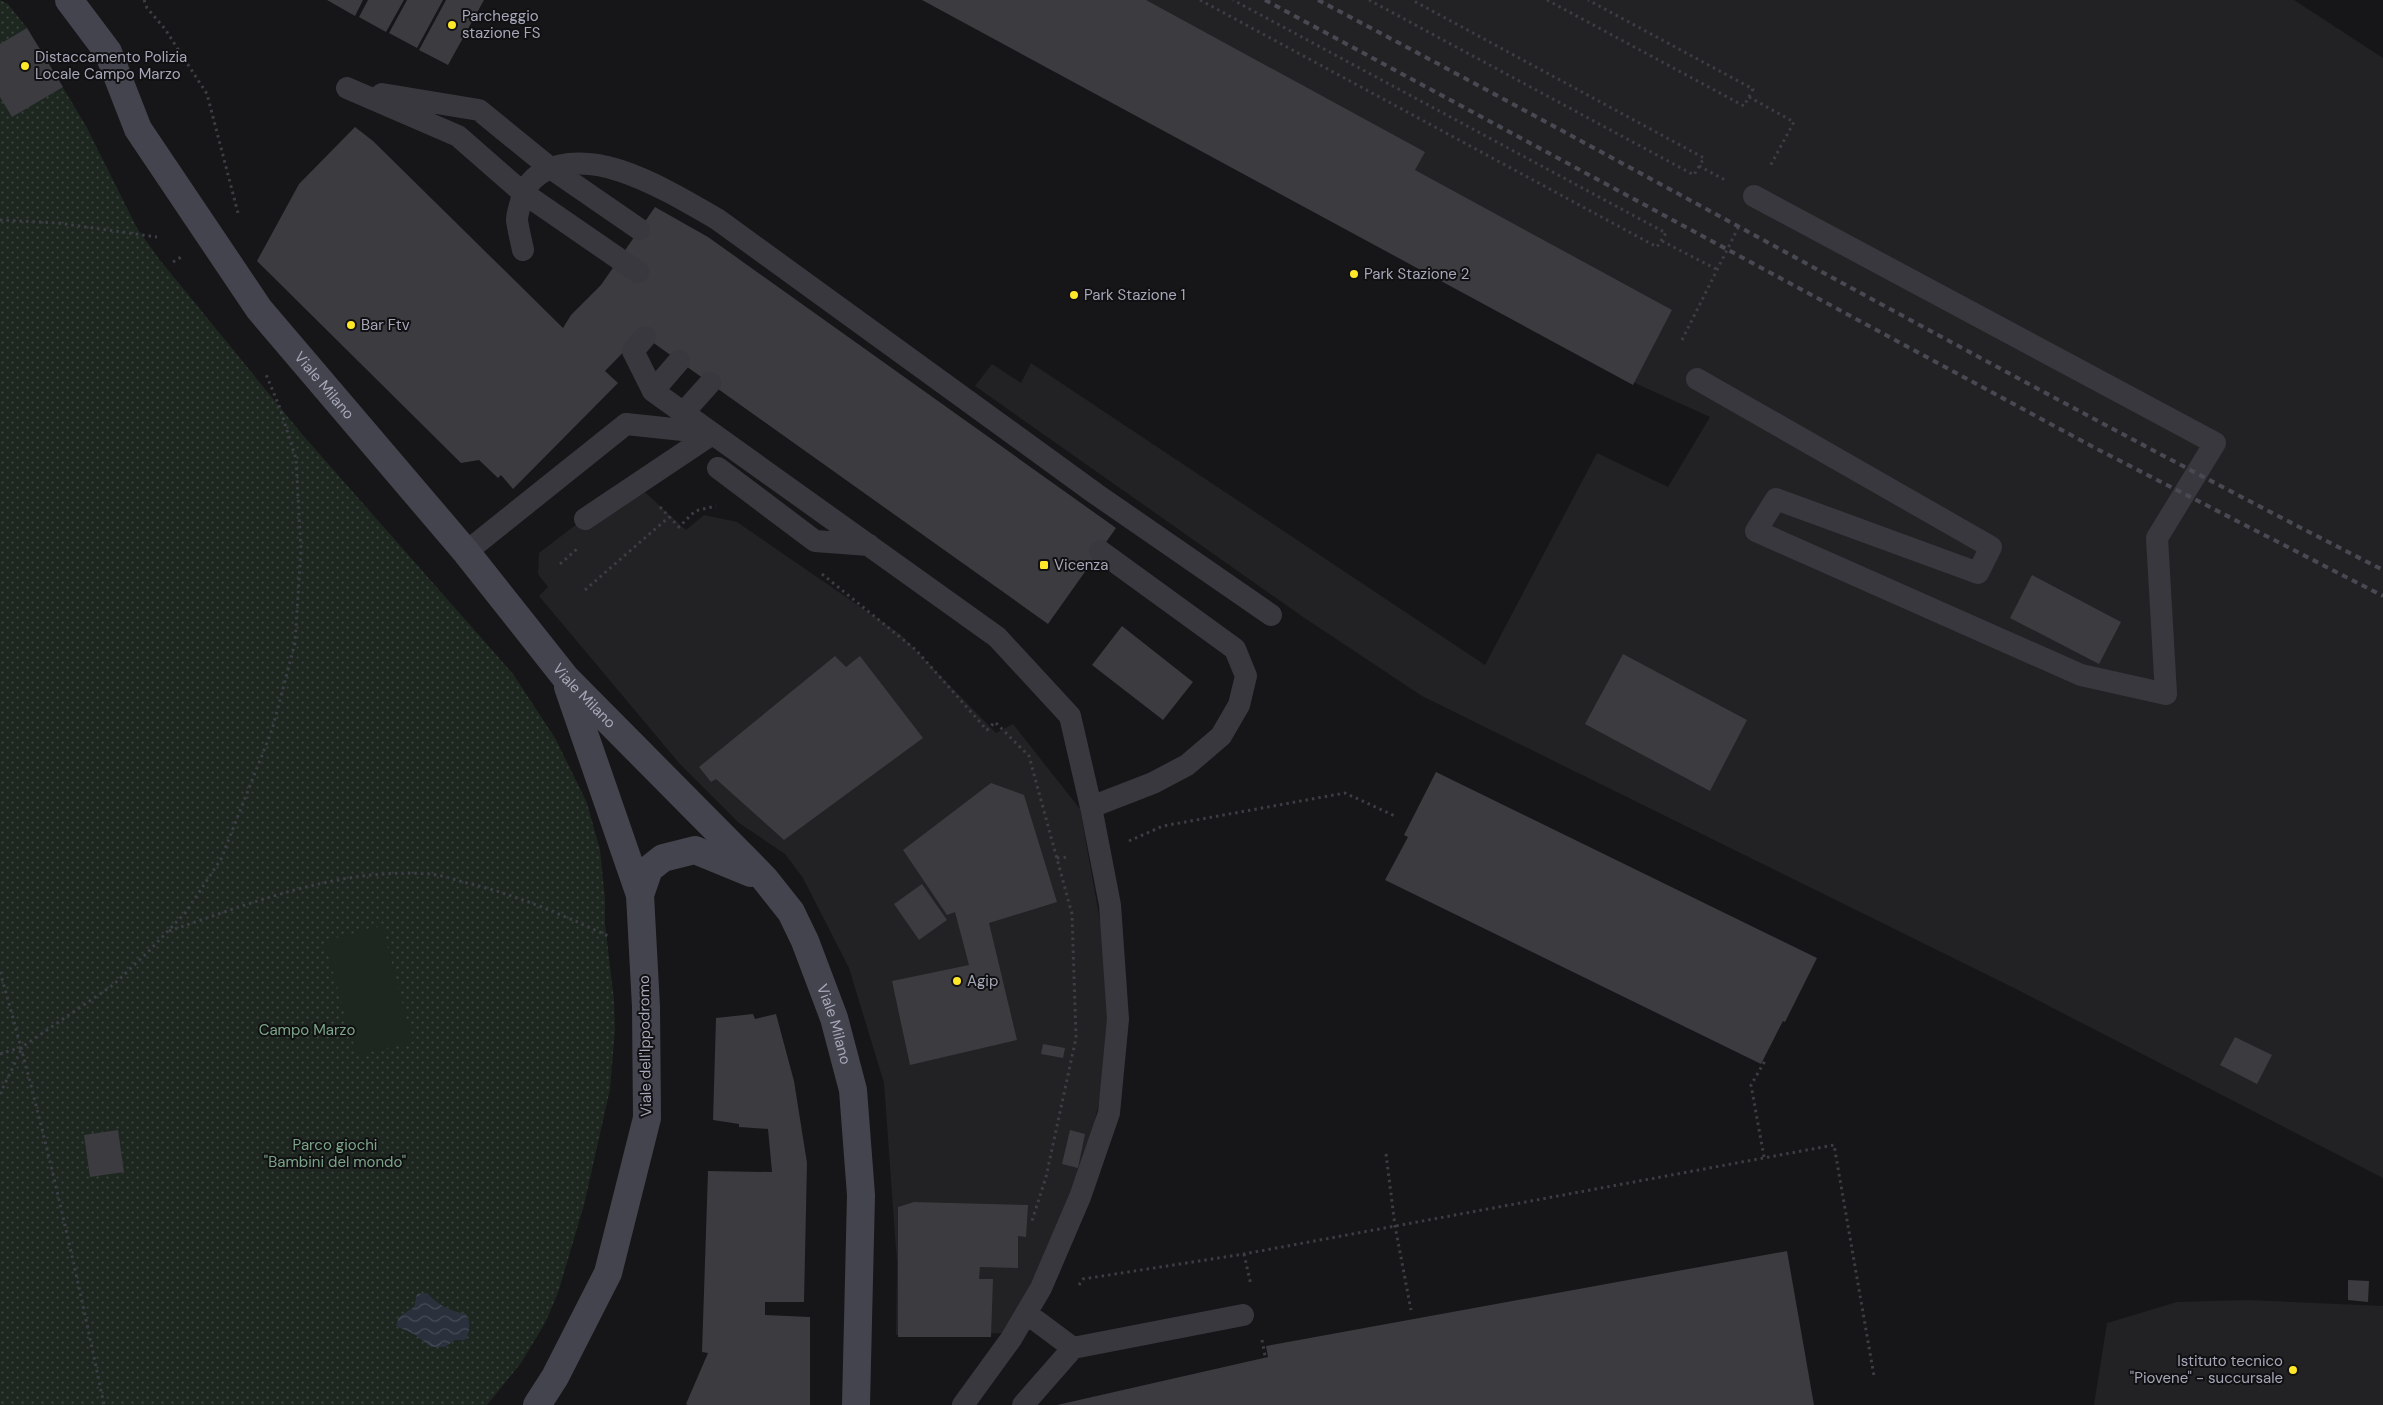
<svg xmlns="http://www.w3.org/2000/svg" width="2383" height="1405" font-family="'DM Sans',sans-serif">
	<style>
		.built { fill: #222225 }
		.park { fill: url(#park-dots) }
		.pitch { fill: #1d2720 }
		.water { fill: url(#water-waves) }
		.building { fill: #3b3b40 }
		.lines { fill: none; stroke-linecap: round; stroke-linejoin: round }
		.path { stroke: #3c3d45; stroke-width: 3; stroke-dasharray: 2.5 4; stroke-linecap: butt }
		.service { stroke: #39383f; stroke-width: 22 }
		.secondary { stroke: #44444e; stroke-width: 28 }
		.rail { stroke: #494953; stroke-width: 4; stroke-dasharray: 6 5; stroke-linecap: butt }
		.poi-dot { fill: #ffe827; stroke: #111113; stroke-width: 2 }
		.labels { text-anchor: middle; stroke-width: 4; stroke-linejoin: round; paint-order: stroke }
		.poi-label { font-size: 15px; fill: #a6a8b9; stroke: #111113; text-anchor: start }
		.street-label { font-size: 15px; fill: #a6a8b9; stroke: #111113 }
		.park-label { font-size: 15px; fill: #7ca688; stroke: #111113 }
	</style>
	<defs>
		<pattern id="park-dots" width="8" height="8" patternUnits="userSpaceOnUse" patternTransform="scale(1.25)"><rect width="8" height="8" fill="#1d2720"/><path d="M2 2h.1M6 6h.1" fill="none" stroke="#3b443e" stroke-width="1.8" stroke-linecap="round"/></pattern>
		<pattern id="water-waves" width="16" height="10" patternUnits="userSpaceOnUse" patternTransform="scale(1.25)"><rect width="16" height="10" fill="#2a313d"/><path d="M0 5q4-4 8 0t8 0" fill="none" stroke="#464c57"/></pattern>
	</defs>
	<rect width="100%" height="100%" fill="#161618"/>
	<path class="built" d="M943 0H2294L2383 58V1178L2012 987 1422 696 1303 617 975 386 992 364 1021 383 1031 363 1485 665 1597 453 1668 487 1710 417 1637 384 1597 354Z
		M633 481 686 530 704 515 737 522 900 634 996 733 1013 724 1080 809 1101 926 1110 1054 1079 1191 1011 1333 896 1335 897 1263 884 1083 849 968 803 878 785 854 739 823 679 763 539 596 548 587 538 574 539 553Z
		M2248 1300 2383 1306V1405H2094L2107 1323 2177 1302Z"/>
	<path class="park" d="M0 0 8 4 27 28 86 126 137 228 159 259 301 433 513 674 555 738 587 803 600 850 605 899V924L614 1000 615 1030 610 1089 584 1205 558 1293 545 1323 521 1363 487 1405H0Z"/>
	<path class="pitch" d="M382 926 413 1042 357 1055 324 941Z"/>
	<path class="water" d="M427 1293C438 1305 450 1311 466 1314 471 1322 470 1333 465 1340H455L445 1347H431L414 1334 396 1326 399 1317 414 1307 417 1294Z"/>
	<path class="building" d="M327 0H363L355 16Z
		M368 0H404L386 32 359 17Z
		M407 0H443L417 48 389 33Z
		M446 0H484L448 65 419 50Z
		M922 0H1146L1425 152 1415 170 1672 310 1633 385Z
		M27 28 63 87 12 117 0 97V44Z
		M355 127 373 141 563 328 571 315 601 285 655 207 708 237 1116 528 1048 624 641 334 605 371 618 383 513 489 501 475 498 478 479 460 461 463 257 261 299 184Z
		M2032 575 2121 622 2099 664 2010 618Z
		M1122 626 1193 682 1163 720 1092 665Z
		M1623 654 1747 720 1710 791 1585 724Z
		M835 656 846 667 860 656 923 738 784 840 716 779 711 782 699 767Z
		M1436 772 1817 958 1785 1022 1783 1021 1761 1064 1385 880 1408 837 1404 835Z
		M991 783 1024 795 1057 902 989 923 1017 1040 910 1065 892 981 969 965 955 912 947 915 903 850Z
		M922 884 947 920 919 940 894 904Z
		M753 1014 755 1019 776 1014 794 1081 807 1163 804 1302H765V1315L810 1317V1405H688L686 1404 708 1353 702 1352 708 1171 772 1172 768 1129 739 1127V1124L713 1120 716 1018Z
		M2235 1037 2272 1055 2257 1084 2220 1065Z
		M1043 1044 1065 1048 1063 1058 1041 1054Z
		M118 1130 124 1172 90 1177 84 1135Z
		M1070 1130 1085 1134 1078 1168 1062 1164Z
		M914 1202 1028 1205 1026 1237 1018 1236V1268L980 1267 979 1279H993L991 1337H898V1207Z
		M1787 1251 1814 1405H1057L1268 1357 1266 1346Z
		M2348 1280 2369 1281 2368 1302 2348 1300Z"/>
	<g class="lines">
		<path class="path" d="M144 0 147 8 165 29 207 94 238 213
			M1200 0 1657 247 1666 233 1233 0
			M1369 0 1694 175 1704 158 1412 0
			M1547 0 1744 106 1753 89 1588 0
			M1749 97 1794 122 1769 168
			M1699 166 1727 181
			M0 220 58 223 157 237
			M1662 241 1716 269
			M173 262 183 256
			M1682 340 1740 224
			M660 507 679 527 695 511 716 506
			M560 564 577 549
			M822 574 916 650 987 730 995 722 1029 756 1072 914 1076 1038 1046 1177 1031 1224
			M585 590 669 517
			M1129 841 1163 826 1345 793 1395 816
			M1057 858 1069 857
			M169 931C252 903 340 867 430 874 441 875 453 879 463 882 514 894 561 914 608 936
			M0 972C41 1114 74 1260 104 1405
			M0 1054 22 1047 113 985 147 953 186 912 221 859 272 730 295 643 301 550 296 459 280 408 265 372
			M0 1094 22 1048
			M1386 1154 1395 1226 1411 1310
			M1764 1157 1751 1085 1766 1059
			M1244 1254 1251 1285
			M1079 1285 1083 1279 1244 1254 1834 1145 1874 1376
			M1262 1340 1265 1356"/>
		<path class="service" d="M347 88 458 136 522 192 638 272
			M382 94 479 110 549 167 639 229
			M523 250C521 240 518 229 517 220 517 215 519 209 520 205 529 158 584 158 621 171 654 182 686 201 717 219L1096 494 1271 615
			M645 337 633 351 653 391 997 637 1070 716 1091 807 1110 905 1118 1019 1109 1113 1080 1197 1041 1288 1011 1339 963 1405
			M1697 379 1991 547 1978 573 1776 499 1756 531 2081 675 2166 694 2157 538 2215 443 1754 196
			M653 391 679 361
			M684 412 710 383
			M718 468 815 541 869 545
			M585 519 712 434
			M466 552 626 424 711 433
			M1091 807 1153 783 1187 765 1221 736 1239 705 1246 676 1235 649 1100 551
			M1026 1313 1073 1348 1243 1315
			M1023 1405 1073 1348"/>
		<g class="secondary">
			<path id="s1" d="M69 0 108 52 138 129 259 309 466 552 565 677 764 878 791 912 805 941 834 1018 853 1090 861 1195 856 1405"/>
			<path d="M640 895 649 869 663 858 695 850 751 873"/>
			<path d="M537 1405 555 1377 608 1273 647 1118 646 1007 640 895 568 687"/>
		</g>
		<path class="rail" d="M1265 0 2097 449 2383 596
			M1318 0C1674 188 2024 387 2383 570"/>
	</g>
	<g class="poi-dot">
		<circle cx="452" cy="25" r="5"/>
		<circle cx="25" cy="66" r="5"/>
		<circle cx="1354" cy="274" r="5"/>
		<circle cx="1074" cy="295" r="5"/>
		<circle cx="351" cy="325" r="5"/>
		<rect x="1039" y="560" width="10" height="10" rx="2.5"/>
		<circle cx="957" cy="981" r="5"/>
		<circle cx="2293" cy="1370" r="5"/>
	</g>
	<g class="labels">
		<g class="poi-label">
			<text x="462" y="21">Parcheggio<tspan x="462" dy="17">stazione FS</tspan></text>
			<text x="35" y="62">Distaccamento Polizia<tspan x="35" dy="17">Locale Campo Marzo</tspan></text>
			<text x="1364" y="279">Park Stazione 2</text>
			<text x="1084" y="300">Park Stazione 1</text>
			<text x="361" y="330">Bar Ftv</text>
			<text x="1054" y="570">Vicenza</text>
			<text x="967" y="986">Agip</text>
			<text x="2283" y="1366" text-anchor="end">Istituto tecnico<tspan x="2283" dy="17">"Piovene" - succursale</tspan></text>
		</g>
		<g class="street-label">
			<text dy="5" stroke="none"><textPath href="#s1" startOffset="465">Viale Milano</textPath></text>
			<text dy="5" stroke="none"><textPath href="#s1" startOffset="870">Viale Milano</textPath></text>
			<text dy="5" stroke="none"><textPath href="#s1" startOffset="1290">Viale Milano</textPath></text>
			<text transform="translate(645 1046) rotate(-91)" y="5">Viale dell'Ippodromo</text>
		</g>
		<g class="park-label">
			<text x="307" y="1035">Campo Marzo</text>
			<text x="335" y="1150">Parco giochi<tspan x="335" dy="17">"Bambini del mondo"</tspan></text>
		</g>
	</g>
</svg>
